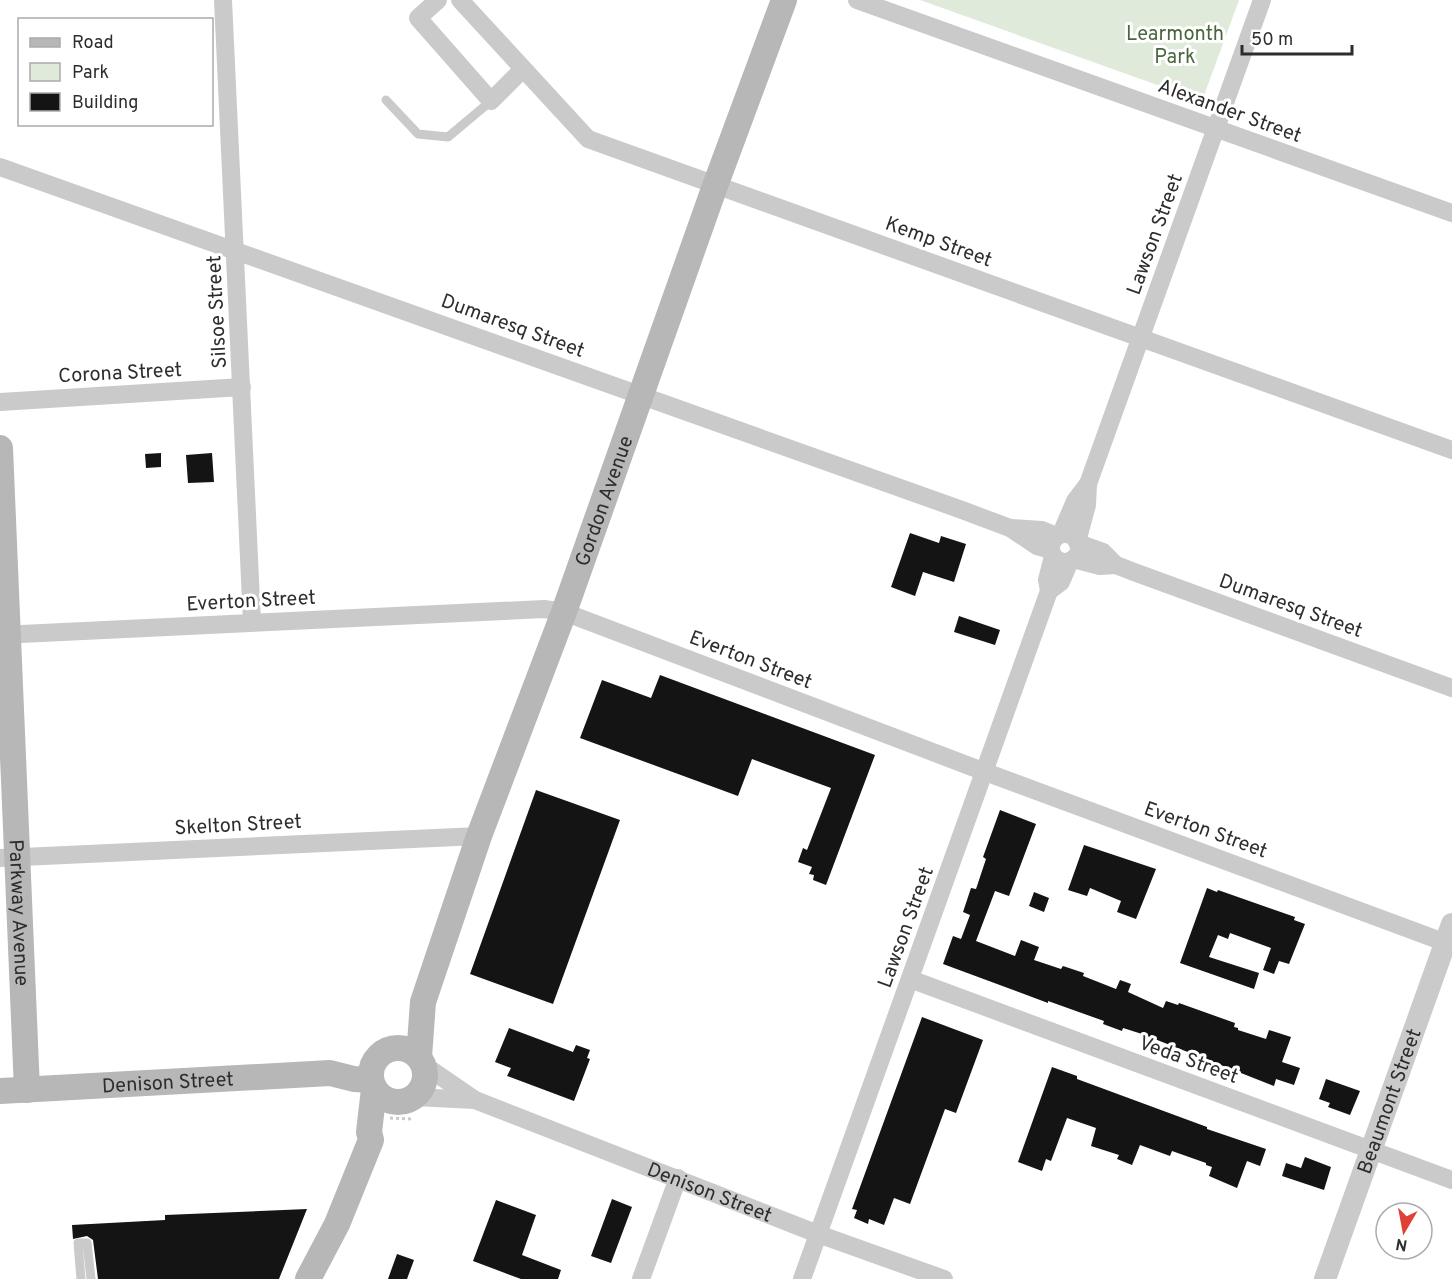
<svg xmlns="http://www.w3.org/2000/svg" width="1452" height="1279" font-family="Overpass,sans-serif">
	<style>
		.green { fill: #e0eadb }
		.building { fill: #141414 }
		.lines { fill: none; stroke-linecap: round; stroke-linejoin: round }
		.path { stroke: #cacaca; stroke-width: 3; stroke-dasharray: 3 3; stroke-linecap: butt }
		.service { stroke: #cacaca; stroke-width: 9 }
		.minor { stroke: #cacaca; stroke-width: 18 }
		.tertiary { stroke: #cacaca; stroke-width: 22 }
		.secondary { stroke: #b7b7b7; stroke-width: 26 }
		.labels { text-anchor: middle; stroke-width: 6; stroke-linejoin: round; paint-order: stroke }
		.park-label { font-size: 20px; fill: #49673c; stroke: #fff }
		.street-label { font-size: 20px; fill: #2d2d2d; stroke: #fff }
	</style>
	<rect width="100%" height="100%" fill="#fff"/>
	<path class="green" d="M920 0H1239L1202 101Z"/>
	<path class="building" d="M161 453V467L146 468 145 454Z
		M212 453 214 482 188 483 186 455Z
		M910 533 939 543 941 536 966 544 954 582 923 572 915 596 891 587Z
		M959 616 1000 630 995 645 954 632Z
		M660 675 875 755 826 885 813 880 814 875 809 874 812 867 798 862 803 848 807 850 831 788 752 759 738 796 580 738 602 680 651 698Z
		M536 790 620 820 553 1004 470 974Z
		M1000 810 1036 824 1009 896 995 891 976 941 1015 956 1021 940 1039 947 1034 960 1061 969 1063 966 1084 973 1083 976 1116 989 1120 980 1131 984 1128 992 1163 1008 1166 1001 1178 1005 1179 1003 1235 1023 1234 1027 1238 1028V1030L1266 1039 1269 1030 1291 1037 1282 1062 1300 1068 1294 1085 1276 1079 1274 1086 1142 1034 1123 1028 1122 1031 1103 1024 1104 1021 1048 1001V1003L943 964 953 936 961 939 970 915 963 912 971 888 976 889 986 859 983 857Z
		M1084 845 1156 869 1136 919 1117 912 1121 901 1090 888 1087 896 1068 890Z
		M1207 888 1217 892 1218 890 1295 917 1294 920 1305 924 1289 964 1279 961 1274 974 1263 970 1271 948 1230 933 1228 939 1218 935 1209 957 1259 973 1254 989 1180 963Z
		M1034 892 1049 898 1044 912 1029 906Z
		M922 1017 983 1040 956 1113 945 1109 910 1204 894 1198 884 1225 869 1219 868 1224 854 1218 857 1210 852 1209Z
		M509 1028 573 1052 576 1045 590 1050 587 1058 590 1059 574 1101 507 1076 511 1068 495 1062Z
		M1052 1067 1077 1076V1079L1207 1127V1129L1266 1149 1260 1166 1247 1161 1237 1188 1209 1176 1212 1167 1206 1165V1163L1172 1151 1170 1156 1140 1145 1132 1165 1117 1159 1119 1155 1091 1146 1096 1128 1067 1118 1051 1161 1046 1159 1042 1171 1018 1162Z
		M1326 1079 1360 1091 1350 1115 1328 1107 1330 1103 1319 1099Z
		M1305 1157 1331 1167 1324 1190 1282 1176 1286 1163 1301 1168Z
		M612 1199 632 1207 611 1263 591 1256Z
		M496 1200 536 1215 522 1255 561 1270 558 1279H521L473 1261Z
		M307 1209 279 1279H98L93 1240 87 1236 73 1239 72 1225 165 1220V1215Z
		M397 1254 414 1260 407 1279H388Z"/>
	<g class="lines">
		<path class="path" d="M390 1118 411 1119"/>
		<path class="service" d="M386 100 418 134 448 137 491 101
			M81 1279 78 1243H87L91 1279"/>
		<g class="minor">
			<path d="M223 0 252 622"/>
			<path d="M438 0 418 18 491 101 522 70"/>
			<path d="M460 0 588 139 1452 450"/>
			<path d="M857 0 1452 213"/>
			<path d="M0 167C322 279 642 395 962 510L1010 528 1037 546 1051 550"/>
			<path d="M0 402 242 387"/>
			<path d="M1012 528 1042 530 1057 536"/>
			<circle cx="1065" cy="548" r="14"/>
			<path d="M1061 534 1075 501 1088 484"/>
			<path d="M1077 542 1087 505 1088 484 1262 0"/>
			<path d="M1078 543 1103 552 1116 565 1134 572 1452 688"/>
			<path d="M1073 559 1100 566 1116 565"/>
			<path d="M1049 591 1061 582 1070 561"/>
			<path d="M0 635 544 609 564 612 972 767 1452 945"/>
			<path d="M0 858 479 836"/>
			<path d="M910 979 1452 1180"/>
			<path id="s1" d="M424 1065 475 1100 818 1234 944 1279"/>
			<path d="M414 1097 475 1100"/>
			<path d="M641 1279 678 1178"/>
			<path d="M802 1279 1049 591 1047 580 1053 556"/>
		</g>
		<path class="tertiary" id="s2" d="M1325 1279 1452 924"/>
		<g class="secondary">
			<path id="s3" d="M0 448 27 1090"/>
			<circle cx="398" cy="1075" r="27"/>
			<path id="s4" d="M419 1057 423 1002 479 836 564 612 715 186 784 0"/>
			<path id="s5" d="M0 1091 330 1073 354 1079 371 1080"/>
			<path d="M308 1279 337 1224 371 1140 369 1132 374 1089"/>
		</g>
	</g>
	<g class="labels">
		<g class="park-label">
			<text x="1175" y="40">Learmonth<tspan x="1175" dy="23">Park</tspan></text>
		</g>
		<g class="street-label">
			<text transform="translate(1230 110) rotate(20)" y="7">Alexander Street</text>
			<text transform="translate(1154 234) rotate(-70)" y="7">Lawson Street</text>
			<text transform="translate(939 241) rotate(20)" y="7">Kemp Street</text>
			<text transform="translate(216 312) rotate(-93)" y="7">Silsoe Street</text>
			<text transform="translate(513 325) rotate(20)" y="7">Dumaresq Street</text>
			<text transform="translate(120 372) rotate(-3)" y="7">Corona Street</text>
			<text dy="7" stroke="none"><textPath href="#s4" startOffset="588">Gordon Avenue</textPath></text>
			<text transform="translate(251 600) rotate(-3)" y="7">Everton Street</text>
			<text transform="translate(1291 605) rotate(20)" y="7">Dumaresq Street</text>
			<text transform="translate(751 659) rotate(21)" y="7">Everton Street</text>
			<text transform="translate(238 824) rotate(-3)" y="7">Skelton Street</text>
			<text transform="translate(1206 829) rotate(20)" y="7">Everton Street</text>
			<text dy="7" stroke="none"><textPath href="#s3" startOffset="465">Parkway Avenue</textPath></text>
			<text transform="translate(905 927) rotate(-70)" y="7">Lawson Street</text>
			<text transform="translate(1189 1059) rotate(20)" y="7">Veda Street</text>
			<text dy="7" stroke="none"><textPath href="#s5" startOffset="168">Denison Street</textPath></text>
			<text dy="7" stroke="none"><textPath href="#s2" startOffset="189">Beaumont Street</textPath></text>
			<text dy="7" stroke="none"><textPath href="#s1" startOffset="314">Denison Street</textPath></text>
		</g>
	</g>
	<rect x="18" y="18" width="195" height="108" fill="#ffffff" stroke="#ababab" stroke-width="1.5"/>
	<rect x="30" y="38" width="30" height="9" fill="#b7b7b7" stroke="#ababab" stroke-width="1.5"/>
	<text x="72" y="48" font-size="18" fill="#2d2d2d">Road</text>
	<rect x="30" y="63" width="30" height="18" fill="#e0eadb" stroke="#ababab" stroke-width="1.5"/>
	<text x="72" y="78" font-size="18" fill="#2d2d2d">Park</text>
	<rect x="30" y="93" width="30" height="18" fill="#141414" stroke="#ababab" stroke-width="1.5"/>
	<text x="72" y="108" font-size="18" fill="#2d2d2d">Building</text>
	<g transform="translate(1404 1231) rotate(190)"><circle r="28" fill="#ffffff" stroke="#ababab" stroke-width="1.5"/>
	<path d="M0-4.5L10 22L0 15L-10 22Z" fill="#df4234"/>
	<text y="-9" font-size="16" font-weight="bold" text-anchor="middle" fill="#2d2d2d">N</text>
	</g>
	<path d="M1242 45v9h110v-9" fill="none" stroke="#2d2d2d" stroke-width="3"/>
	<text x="1251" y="45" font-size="18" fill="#2d2d2d" stroke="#ffffff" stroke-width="4.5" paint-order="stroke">50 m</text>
</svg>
